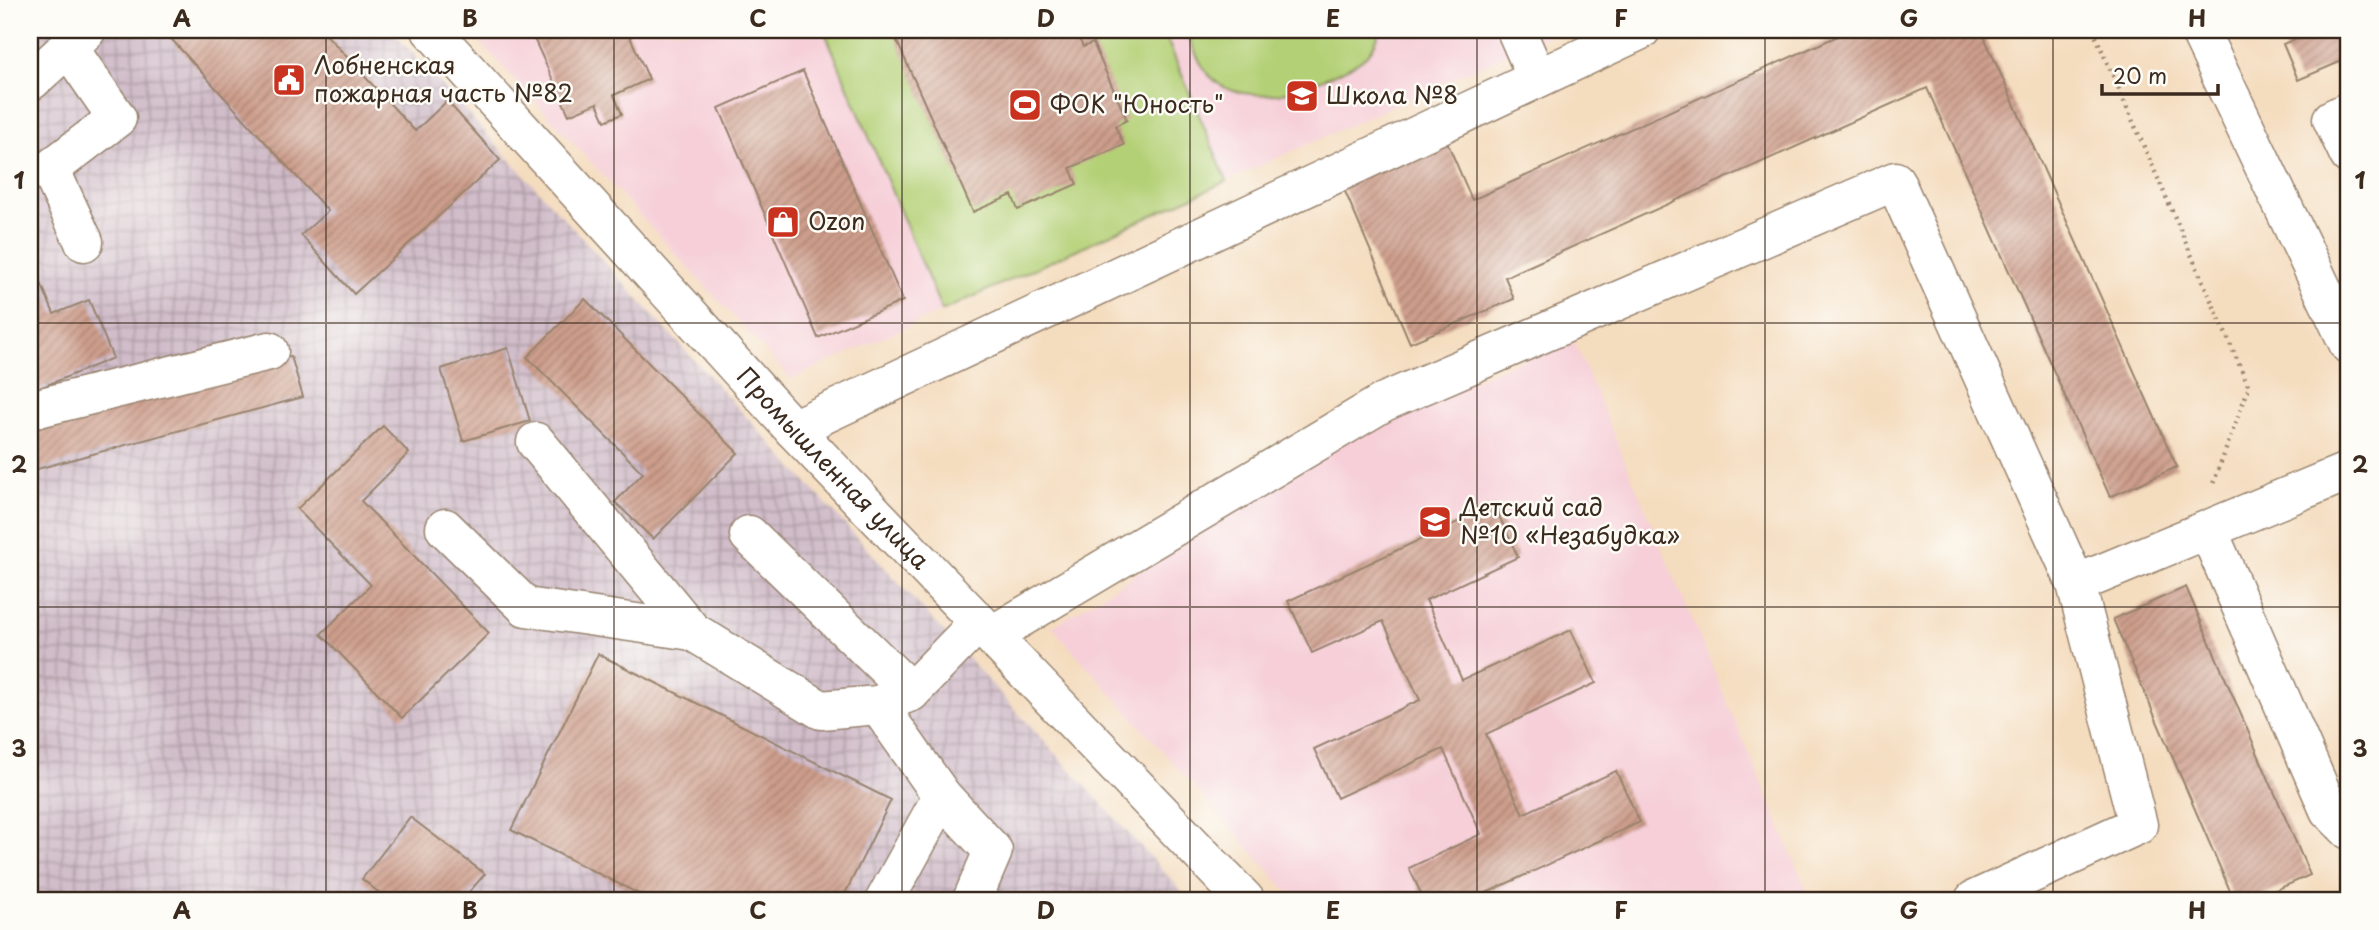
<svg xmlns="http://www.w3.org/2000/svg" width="2379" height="930" font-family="'Playpen Sans',sans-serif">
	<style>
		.built { fill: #f6cfd8 }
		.industrial { fill: url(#industrial-grid) }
		.garden { fill: #b4d076; stroke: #787d4a; stroke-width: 2 }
		.building { fill: url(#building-hatch) }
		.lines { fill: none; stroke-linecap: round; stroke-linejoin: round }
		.minor-casing { stroke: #98836e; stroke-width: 41 }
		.path { stroke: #98836e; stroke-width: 4.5; stroke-dasharray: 2 5; stroke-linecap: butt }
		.minor { stroke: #fff; stroke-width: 38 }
		.grid { fill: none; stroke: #3b2a1e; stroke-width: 2; stroke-opacity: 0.55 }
		.labels { text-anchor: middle; stroke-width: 5; stroke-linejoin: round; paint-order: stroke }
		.poi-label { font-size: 24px; fill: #3b2a1e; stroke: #fdfcf7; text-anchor: start }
		.street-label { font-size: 24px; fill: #3b2a1e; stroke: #fdfcf7 }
		.neatline { fill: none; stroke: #3b2a1e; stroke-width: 2.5 }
		.grid-label { font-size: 23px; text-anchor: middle; font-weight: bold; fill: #3b2a1e }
	</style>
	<defs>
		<pattern id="industrial-grid" width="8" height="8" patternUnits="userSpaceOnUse" patternTransform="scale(1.75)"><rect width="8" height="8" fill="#d1bdca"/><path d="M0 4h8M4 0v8" fill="none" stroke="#ab9aa3"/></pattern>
		<pattern id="building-hatch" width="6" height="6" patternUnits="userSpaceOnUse" patternTransform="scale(1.75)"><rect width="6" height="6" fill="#ce9e8c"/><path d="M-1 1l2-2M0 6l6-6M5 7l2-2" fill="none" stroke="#a88172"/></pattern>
	</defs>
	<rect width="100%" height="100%" fill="#fdfcf7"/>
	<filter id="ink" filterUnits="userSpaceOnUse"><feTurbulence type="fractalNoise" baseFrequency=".0143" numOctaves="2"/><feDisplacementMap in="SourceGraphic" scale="14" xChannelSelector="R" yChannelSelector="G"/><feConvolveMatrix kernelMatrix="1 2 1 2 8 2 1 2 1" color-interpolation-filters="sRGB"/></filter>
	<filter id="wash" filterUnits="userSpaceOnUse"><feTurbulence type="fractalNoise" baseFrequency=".00686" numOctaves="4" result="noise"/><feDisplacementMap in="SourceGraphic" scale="28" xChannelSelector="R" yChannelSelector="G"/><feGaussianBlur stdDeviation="1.57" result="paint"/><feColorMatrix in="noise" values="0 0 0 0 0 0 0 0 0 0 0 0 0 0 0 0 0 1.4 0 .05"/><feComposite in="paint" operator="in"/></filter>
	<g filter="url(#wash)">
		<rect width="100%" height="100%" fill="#f4dcbe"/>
		<path class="built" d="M469 30H824L942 311 791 379Z
			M1163 30H1560L1227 181Z
			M1573 339 1811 900H1295L1052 627 1386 416Z"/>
		<path class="industrial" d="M30 30H391L1190 900H30Z"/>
		<path class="garden" d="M824 30H1163L1227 181 942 311Z
			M1186 30H1380C1378 37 1373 48 1368 54 1354 69 1297 91 1276 94 1262 96 1241 94 1228 89 1203 79 1196 53 1186 30Z"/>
		<g id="blocks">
			<path class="building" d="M163 30H322L415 131 447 101 500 160 354 294 301 235 328 211Z
				M530 30H627L649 79 614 95 622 114 605 121 597 103 569 115Z
				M892 30H1075L1083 47 1093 43 1127 120 1115 126 1124 145 1070 168 1077 184 1018 210 1012 195 973 212Z
				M1851 30H1981L2177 467 2110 497 1927 88 1505 277 1514 299 1410 343 1338 175 1442 130 1472 200Z
				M2316 30H2349V58L2298 80 2283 44Z
				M803 71 903 301 818 338 719 108Z
				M30 257 54 314 89 300 113 358 30 392Z
				M585 299 738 453 653 539 615 502 643 473 527 357Z
				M508 348 530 421 463 441 441 369Z
				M291 356 303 397 30 471V424Z
				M383 426 409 453 361 501 489 633 402 718 321 634 371 585 297 509Z
				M1494 505 1518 557 1426 600 1462 680 1571 630 1596 683 1486 734 1523 814 1616 771 1640 822 1471 900H1424L1409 868 1481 834 1443 749 1337 798 1314 749 1420 700 1383 621 1312 653 1288 601Z
				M2186 587 2310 875 2253 900H2234L2113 619Z
				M598 654 891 800 842 900H651L511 830Z
				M410 817 485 874 462 900H388L362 879Z"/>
		</g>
	</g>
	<g filter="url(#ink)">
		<use href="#blocks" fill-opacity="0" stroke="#98836e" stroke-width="2"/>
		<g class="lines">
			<defs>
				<g id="minor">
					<path id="s1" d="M431 30 793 429 1245 900"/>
					<path d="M1516 30 1537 78"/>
					<path d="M2199 30 2349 345"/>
					<path d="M68 47 117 118 50 169 84 242"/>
					<path d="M31 81 86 31"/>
					<path d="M2349 111 2332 119 2349 155"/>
					<path d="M30 410 269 351"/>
					<path d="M793 429 1641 30"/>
					<path d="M536 442 692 631"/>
					<path d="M445 528 526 607 692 631 821 710 878 705 911 692 979 622"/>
					<path d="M2208 530 2329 810 2349 830"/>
					<path d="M749 535 911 692"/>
					<path d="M2076 584 2349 471"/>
					<path d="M992 635 1384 402 1895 181 2076 584 2138 825 1974 900"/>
					<path d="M878 705 942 796 885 900"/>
					<path d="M942 796 993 851 972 900"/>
				</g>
			</defs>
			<use href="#minor" class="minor-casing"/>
			<path class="path" d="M2093 30 2249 387 2213 484"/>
			<use href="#minor" class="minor"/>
		</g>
	</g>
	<path class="grid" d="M326 30V900M614 30V900M902 30V900M1190 30V900M1477 30V900M1765 30V900M2053 30V900M30 323H2349M30 607H2349"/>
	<defs>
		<symbol id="civic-square" viewBox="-11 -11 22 22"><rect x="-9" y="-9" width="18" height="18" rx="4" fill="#c8321e" stroke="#fdfcf7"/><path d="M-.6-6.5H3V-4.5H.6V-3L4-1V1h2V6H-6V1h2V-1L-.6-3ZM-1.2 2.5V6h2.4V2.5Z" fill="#fff"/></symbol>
		<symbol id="school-square" viewBox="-11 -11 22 22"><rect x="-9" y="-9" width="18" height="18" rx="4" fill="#c8321e" stroke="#fdfcf7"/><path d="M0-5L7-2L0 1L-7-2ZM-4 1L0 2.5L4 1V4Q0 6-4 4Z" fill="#fff"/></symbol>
		<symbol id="stadium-square" viewBox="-11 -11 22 22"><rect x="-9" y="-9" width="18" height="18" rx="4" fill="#c8321e" stroke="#fdfcf7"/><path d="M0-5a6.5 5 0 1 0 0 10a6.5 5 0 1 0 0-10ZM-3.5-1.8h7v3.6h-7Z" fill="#fff"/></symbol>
		<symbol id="shop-square" viewBox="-11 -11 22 22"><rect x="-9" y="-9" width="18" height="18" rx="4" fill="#c8321e" stroke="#fdfcf7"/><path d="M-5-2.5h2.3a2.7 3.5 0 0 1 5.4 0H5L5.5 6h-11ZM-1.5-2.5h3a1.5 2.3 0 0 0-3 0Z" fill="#fff"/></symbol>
	</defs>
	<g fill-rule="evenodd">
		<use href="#civic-square" x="270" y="61" width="38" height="38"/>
		<use href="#school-square" x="1283" y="77" width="38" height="38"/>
		<use href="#stadium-square" x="1006" y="86" width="38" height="38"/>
		<use href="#shop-square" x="764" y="203" width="38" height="38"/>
		<use href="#school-square" x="1416" y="503" width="38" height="38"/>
	</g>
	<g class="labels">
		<g class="poi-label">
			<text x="314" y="74">Лобненская<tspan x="314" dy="28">пожарная часть №82</tspan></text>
			<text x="1326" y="104">Школа №8</text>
			<text x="1050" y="113">ФОК "Юность"</text>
			<text x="808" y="230">Ozon</text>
			<text x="1460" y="516">Детский сад<tspan x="1460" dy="28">№10 «Незабудка»</tspan></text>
		</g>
		<g class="street-label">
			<text dy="8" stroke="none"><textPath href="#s1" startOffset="595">Промышленная улица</textPath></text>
		</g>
	</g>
	<rect width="2379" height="930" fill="none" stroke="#fdfcf7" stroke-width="77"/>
	<path d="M2102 84v10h116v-10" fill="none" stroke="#3b2a1e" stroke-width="3.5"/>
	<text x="2113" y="84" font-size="21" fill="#3b2a1e" stroke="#fdfcf7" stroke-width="5" paint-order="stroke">20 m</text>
	<rect x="38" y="38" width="2302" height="854" class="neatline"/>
	<g class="grid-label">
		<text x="182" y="27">A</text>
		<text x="470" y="27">B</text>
		<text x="758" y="27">C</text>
		<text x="1046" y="27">D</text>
		<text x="1333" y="27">E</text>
		<text x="1621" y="27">F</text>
		<text x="1909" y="27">G</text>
		<text x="2197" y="27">H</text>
		<text x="19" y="189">1</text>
		<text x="2360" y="189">1</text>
		<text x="19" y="473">2</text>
		<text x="2360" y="473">2</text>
		<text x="19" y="757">3</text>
		<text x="2360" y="757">3</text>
		<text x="182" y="919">A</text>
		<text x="470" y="919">B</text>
		<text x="758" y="919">C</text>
		<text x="1046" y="919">D</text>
		<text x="1333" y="919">E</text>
		<text x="1621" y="919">F</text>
		<text x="1909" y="919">G</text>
		<text x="2197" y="919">H</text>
	</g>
</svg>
